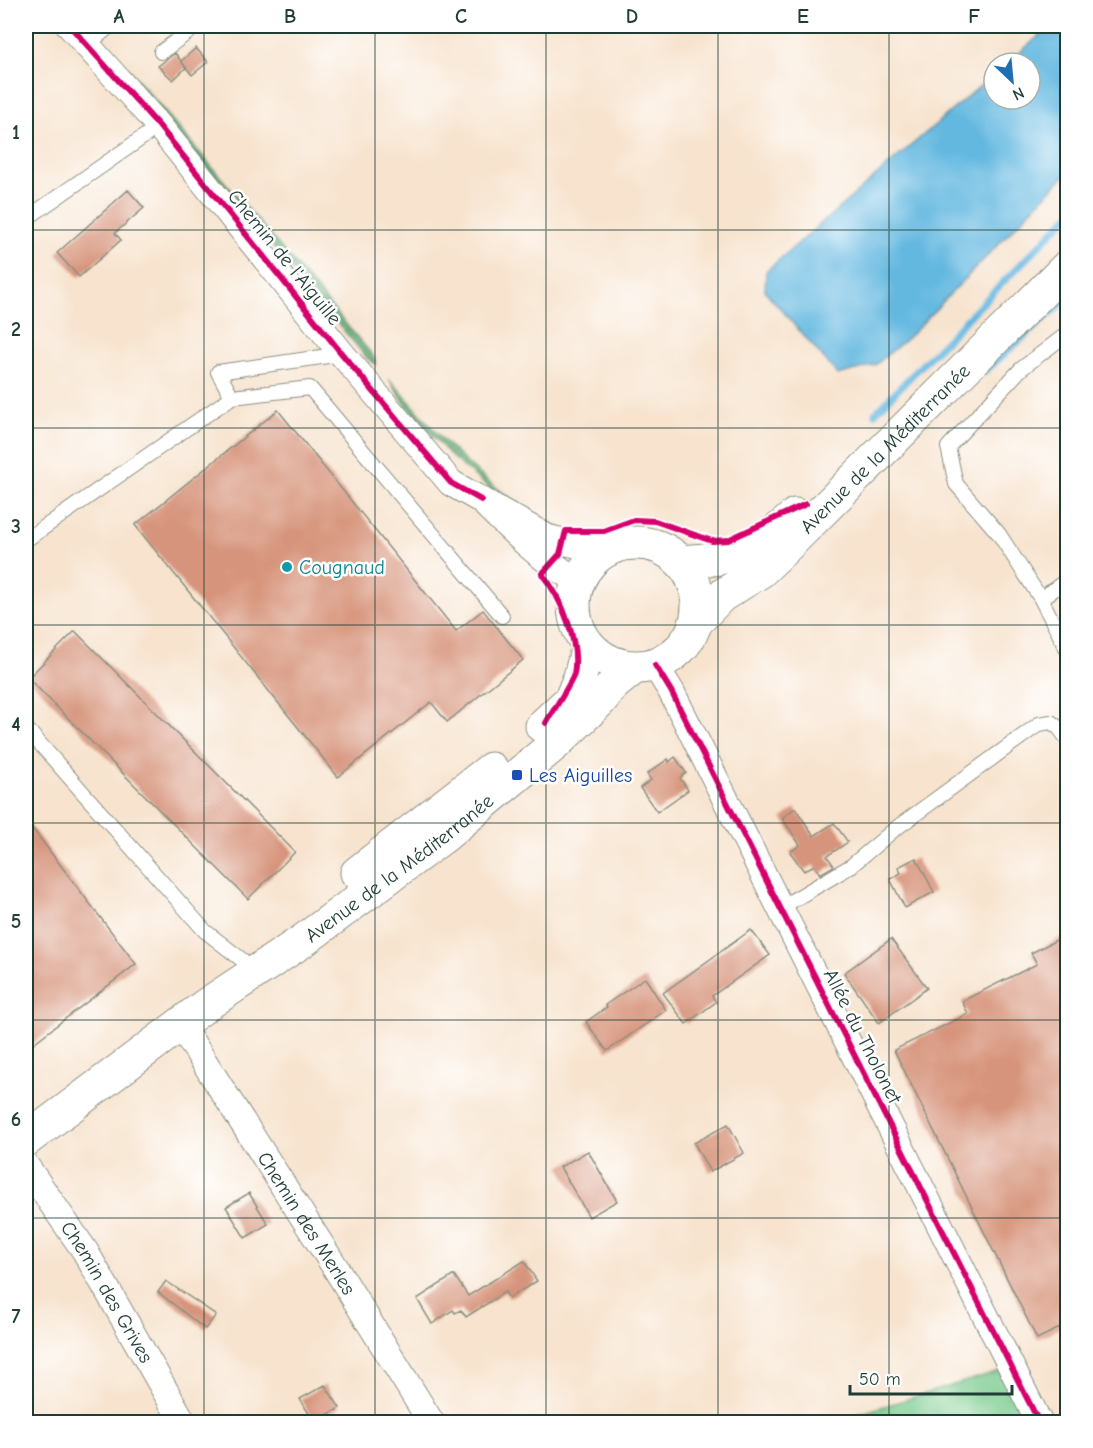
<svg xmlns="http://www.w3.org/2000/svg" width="1093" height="1448" font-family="'Comic Neue',sans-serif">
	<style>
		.green { fill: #78ca8c; stroke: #4c8460; stroke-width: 1.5 }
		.forest { fill: #62ae78; stroke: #407656; stroke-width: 1.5 }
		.water { fill: #64b8e0; stroke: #427a8a; stroke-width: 1.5 }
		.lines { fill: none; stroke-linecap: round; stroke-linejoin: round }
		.stream { stroke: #64b8e0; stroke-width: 7 }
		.building { fill: #d7947c }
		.lane-casing { stroke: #8b9081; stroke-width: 16 }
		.street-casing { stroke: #8b9081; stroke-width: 28 }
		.secondary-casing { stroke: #8b9081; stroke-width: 35 }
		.lane { stroke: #fff; stroke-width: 14 }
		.street { stroke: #fff; stroke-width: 26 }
		.secondary { stroke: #fff; stroke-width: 33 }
		.cycleway-casing { stroke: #fff; stroke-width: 10 }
		.cycleway { stroke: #d6006c; stroke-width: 6 }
		.grid { fill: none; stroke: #1f3d34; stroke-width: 1.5; stroke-opacity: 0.55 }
		.culture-dot { fill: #0f9aa8; stroke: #fff; stroke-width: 2 }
		.transit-dot { fill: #1a4fb4; stroke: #fff; stroke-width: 2 }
		.labels { text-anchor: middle; stroke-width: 5; stroke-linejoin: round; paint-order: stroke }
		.street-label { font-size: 20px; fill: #1f3d34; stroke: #fff }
		.culture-label { font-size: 20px; fill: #0d838f; stroke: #fff; text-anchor: start }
		.transit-label { font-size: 20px; fill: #164399; stroke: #fff; text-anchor: start }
		.neatline { fill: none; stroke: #1f3d34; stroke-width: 2 }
		.grid-label { font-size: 20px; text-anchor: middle; font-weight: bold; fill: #1f3d34 }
	</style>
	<rect width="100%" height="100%" fill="#fff"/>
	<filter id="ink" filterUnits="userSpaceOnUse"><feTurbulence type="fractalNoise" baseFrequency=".0167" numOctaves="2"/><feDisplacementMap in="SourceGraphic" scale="12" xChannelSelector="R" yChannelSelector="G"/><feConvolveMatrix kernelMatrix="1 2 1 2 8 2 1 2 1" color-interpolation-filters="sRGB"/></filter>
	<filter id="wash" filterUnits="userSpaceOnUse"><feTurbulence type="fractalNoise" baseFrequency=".008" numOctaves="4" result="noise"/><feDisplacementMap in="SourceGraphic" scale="24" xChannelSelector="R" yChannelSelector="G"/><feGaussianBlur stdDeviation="1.35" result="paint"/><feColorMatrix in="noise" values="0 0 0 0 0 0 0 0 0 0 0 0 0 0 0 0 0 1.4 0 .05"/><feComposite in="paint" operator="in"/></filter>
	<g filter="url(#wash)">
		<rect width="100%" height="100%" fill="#f7e3ce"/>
		<path class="green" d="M1000 1371 1026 1422H832Z"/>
		<path class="forest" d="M124 64 373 356 376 364 368 359 128 76Z
			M389 379C412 402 431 429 454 451 486 483 521 507 560 528L559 533 518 512 452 457 407 407Z"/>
		<path class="water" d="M1051 26H1067V173L910 336 875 365 838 375 765 291 766 271 994 74V99H1030V63H1007Z"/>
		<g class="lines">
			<path class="stream" d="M984 372 1068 298
				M875 413 1068 216"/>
		</g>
		<g id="blocks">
			<path class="building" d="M196 48 208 62 192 75 181 61Z
				M175 53 186 68 173 80 158 66Z
				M128 190 144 208 115 233 121 240 79 277 57 253Z
				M278 410 456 631 483 610 523 660 447 722 431 702 338 777 135 525Z
				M75 631 295 852 248 899 28 678Z
				M675 757 686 773 680 778 688 790 657 812 640 788 651 780 647 774 668 759 669 762Z
				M795 808 814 836 834 823 848 842 827 856 834 866 820 874 814 865 804 871 790 852 800 845 782 818Z
				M26 820 136 964 26 1049Z
				M916 858 934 892 905 908 890 879 901 873 898 867Z
				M751 930 770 955 712 996 716 1002 686 1024 663 993Z
				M1068 934V1324L1037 1339 894 1050 968 1014 962 1001 1037 964 1031 953Z
				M891 939 927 988 879 1023 844 973Z
				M645 978 666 1010 607 1051 586 1022 607 1007 605 1005Z
				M728 1124 744 1153 710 1172 694 1143Z
				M588 1151 617 1201 589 1217 560 1167Z
				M249 1193 268 1224 245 1238 226 1207Z
				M524 1261 537 1281 509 1298 505 1292 466 1317 461 1310 455 1313 453 1310 432 1324 417 1299 454 1275 468 1296Z
				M166 1281 216 1315 205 1329 158 1292Z
				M325 1385 340 1408 314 1422 300 1399Z"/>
		</g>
	</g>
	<g filter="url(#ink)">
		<use href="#blocks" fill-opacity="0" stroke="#8b9081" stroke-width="1.5"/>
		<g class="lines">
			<defs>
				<path id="lane" d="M87 45 110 26
					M161 52 197 26
					M26 219 159 126
					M1068 333 1021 369 948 447 956 484 999 534 1041 599 1068 579
					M342 354 218 372 232 397 310 388 502 616
					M26 540 232 397
					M1041 599 1068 651
					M26 728 205 931 250 966
					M780 908 851 866 895 829 1039 724 1051 722 1059 728 1068 740"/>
				<g id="street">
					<path d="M70 26 159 126 342 354 451 483 481 500"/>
					<path d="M578 581C541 560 511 530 481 500L548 538 604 551"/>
					<path d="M655 665 671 691 1039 1422"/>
					<path id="s1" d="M180 1024 335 1267 431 1422"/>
					<path id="s2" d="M26 1166 85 1251 183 1422"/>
				</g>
				<g id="secondary">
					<circle cx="636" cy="605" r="62"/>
					<path d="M681 562C695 560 710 561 723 557 750 548 775 535 795 515"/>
					<path id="s3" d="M697 621 721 596 761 571 788 545 1068 266"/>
					<path d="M542 726 571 699 580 677 588 646"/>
					<path d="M357 873 491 769"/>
					<path id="s4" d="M26 1140 206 1005 304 940 443 837 554 745 600 701 613 685 634 668"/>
				</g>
			</defs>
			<use href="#lane" class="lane-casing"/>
			<use href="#street" class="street-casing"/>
			<use href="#secondary" class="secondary-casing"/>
			<use href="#lane" class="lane"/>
			<use href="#street" class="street"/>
			<use href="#secondary" class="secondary"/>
			<defs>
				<path id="cycleway" d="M70 26 159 126 342 354 451 483 481 500
					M655 665 671 691 1039 1422
					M546 723C551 714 572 682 574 674 580 643 562 598 542 574L560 554 566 531H604L634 520 655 521 712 541 728 540 806 504"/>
			</defs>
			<use href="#cycleway" class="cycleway-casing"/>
			<use href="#cycleway" class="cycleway"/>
		</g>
	</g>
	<path class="grid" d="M204 26V1422M375 26V1422M546 26V1422M718 26V1422M889 26V1422M26 230H1068M26 428H1068M26 625H1068M26 823H1068M26 1020H1068M26 1218H1068"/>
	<circle class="culture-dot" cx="287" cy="567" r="6"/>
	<rect class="transit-dot" x="511" y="769" width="12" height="12" rx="3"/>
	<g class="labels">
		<g class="street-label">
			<text transform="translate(285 257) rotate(51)" y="7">Chemin de l'Aiguille</text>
			<text dy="7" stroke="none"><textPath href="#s3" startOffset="256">Avenue de la Méditerranée</textPath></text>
			<text dy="7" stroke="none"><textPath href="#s4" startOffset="462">Avenue de la Méditerranée</textPath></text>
			<text transform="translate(863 1036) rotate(63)" y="7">Allée du Tholonet</text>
			<text dy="7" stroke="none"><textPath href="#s1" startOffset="236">Chemin des Merles</textPath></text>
			<text dy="7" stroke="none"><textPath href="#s2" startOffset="150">Chemin des Grives</textPath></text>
		</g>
		<g class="culture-label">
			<text x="299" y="574">Cougnaud</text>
		</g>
		<g class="transit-label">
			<text x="529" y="782">Les Aiguilles</text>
		</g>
	</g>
	<rect width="1093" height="1448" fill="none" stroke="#fff" stroke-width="66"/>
	<g transform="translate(1012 81) rotate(154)"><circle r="28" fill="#ffffff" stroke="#a5b1ae" stroke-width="1.5"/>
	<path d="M0-4.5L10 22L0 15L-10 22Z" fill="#1f6fb2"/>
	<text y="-9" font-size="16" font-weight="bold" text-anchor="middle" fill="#1f3d34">N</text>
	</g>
	<path d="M850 1385v9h162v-9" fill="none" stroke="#1f3d34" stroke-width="3"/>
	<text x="859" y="1385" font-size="18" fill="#1f3d34" stroke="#ffffff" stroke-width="4.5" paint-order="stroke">50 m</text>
	<rect x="33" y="33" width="1027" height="1382" class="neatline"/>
	<g class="grid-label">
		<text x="119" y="23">A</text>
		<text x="290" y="23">B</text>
		<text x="461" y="23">C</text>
		<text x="632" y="23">D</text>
		<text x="803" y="23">E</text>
		<text x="974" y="23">F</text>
		<text x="16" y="139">1</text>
		<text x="16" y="336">2</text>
		<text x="16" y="533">3</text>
		<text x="16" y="731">4</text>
		<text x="16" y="928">5</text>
		<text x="16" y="1126">6</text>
		<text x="16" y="1323">7</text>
	</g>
</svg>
